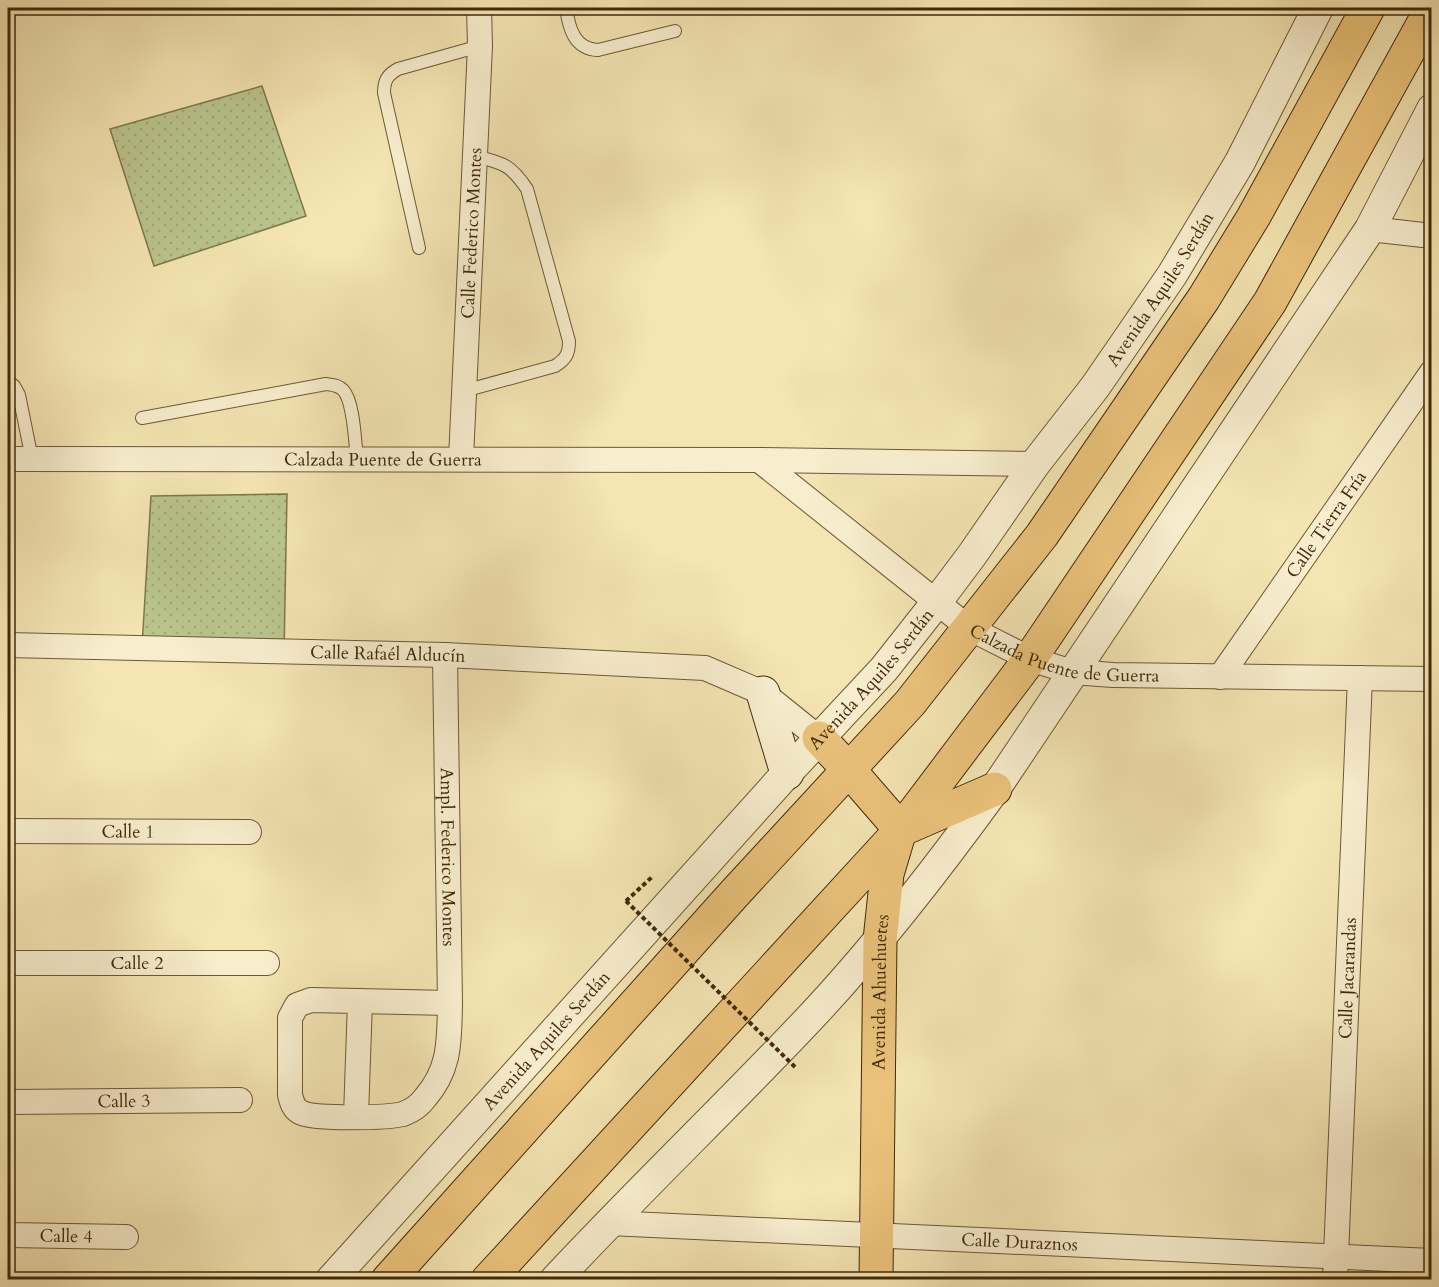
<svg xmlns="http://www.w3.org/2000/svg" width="1439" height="1287" font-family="Cardo,serif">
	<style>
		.park { fill: url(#park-dots); stroke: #7e774c; stroke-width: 1.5 }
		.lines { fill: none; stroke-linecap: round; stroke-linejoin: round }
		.service-casing { stroke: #6e5834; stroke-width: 14 }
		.minor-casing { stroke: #6e5834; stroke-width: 26 }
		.tertiary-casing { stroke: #6e5834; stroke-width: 32 }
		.secondary-casing { stroke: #41290a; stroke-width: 35 }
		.primary-casing { stroke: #41290a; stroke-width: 35 }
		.path { stroke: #41290a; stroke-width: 4; stroke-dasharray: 4.5 3; stroke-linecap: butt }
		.service { stroke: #f8eece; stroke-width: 12 }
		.minor { stroke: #f8eece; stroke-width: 24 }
		.tertiary { stroke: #f8eece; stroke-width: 30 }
		.secondary { stroke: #f8eece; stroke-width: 33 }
		.primary { stroke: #eac27a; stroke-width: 33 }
		.path-bridge { stroke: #41290a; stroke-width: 4; stroke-dasharray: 4.5 3; stroke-linecap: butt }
		.labels { text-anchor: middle; stroke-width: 4.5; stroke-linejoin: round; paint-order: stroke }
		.street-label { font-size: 18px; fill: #41290a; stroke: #f8eece }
	</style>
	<defs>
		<pattern id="park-dots" width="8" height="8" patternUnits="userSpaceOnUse" patternTransform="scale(1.5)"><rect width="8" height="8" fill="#bac58e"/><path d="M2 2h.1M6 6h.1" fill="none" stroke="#a1a979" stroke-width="1.8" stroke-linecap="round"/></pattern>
	</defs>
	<rect width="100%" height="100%" fill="#f4e5b3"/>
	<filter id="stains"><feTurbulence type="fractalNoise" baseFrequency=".00333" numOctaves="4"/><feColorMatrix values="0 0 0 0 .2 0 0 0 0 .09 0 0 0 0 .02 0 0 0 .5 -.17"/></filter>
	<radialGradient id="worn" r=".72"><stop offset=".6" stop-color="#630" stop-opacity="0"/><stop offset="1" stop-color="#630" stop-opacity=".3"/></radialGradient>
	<path class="park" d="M262 86 306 216 154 266 110 129Z
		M287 494 284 654 142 647 151 496Z"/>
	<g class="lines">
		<defs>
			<path id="service" d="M566 8C569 28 574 49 598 50L675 31
				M419 248 384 93C384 81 387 75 398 69L480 46
				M8 381 14 386 19 395 32 459
				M464 391 555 366C566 359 569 354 569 341L527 189C510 164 503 163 475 156
				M142 418 326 384C333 385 338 385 343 390 354 401 355 443 357 459"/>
			<g id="minor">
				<path d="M1370 229 1432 236"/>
				<path id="s1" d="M8 459 759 460 1035 464"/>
				<path id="s2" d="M461 459 480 46 479 8"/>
				<path id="s3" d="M759 460 969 628 1030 659 1072 672 1113 675 1432 679"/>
				<path id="s4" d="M8 645 445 655 705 668 763 693 819 738"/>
				<path id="s5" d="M445 655 450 1003C449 1040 451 1068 425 1098 420 1105 411 1111 403 1114 387 1118 316 1119 302 1113 294 1110 292 1103 290 1095V1018L297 1005 311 1000 450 1003"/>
				<path id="s6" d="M1220 677 1432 372"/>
				<path id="s7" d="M8 831 249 832"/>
				<path id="s8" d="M8 963H267"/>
				<path id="s9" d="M8 1102 240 1100"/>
				<path d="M356 1116 360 1001"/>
				<path id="s10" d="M609 1223 1432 1261"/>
				<path id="s11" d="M8 1235 126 1237"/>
				<path id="s12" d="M1335 1280 1360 678"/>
			</g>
			<g id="tertiary">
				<path id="s13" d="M331 1280 787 773 884 669 936 603 972 555 1035 464 1095 387 1172 275 1240 162 1318 8"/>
				<path d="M555 1280C638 1191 726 1107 809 1019 877 947 937 869 995 789L1370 229 1432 109"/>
			</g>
			<path id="secondary" d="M763 693 787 773"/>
			<g id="primary">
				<path d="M819 738 849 770 901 830"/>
				<path d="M905 828 995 789"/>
				<path d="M388 1280 733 895 910 703 1042 535 1204 298 1254 216 1368 8"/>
				<path d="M488 1280 901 830 1030 659 1270 302 1432 8"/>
				<path id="s14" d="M876 1280 880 940 887 874 898 837"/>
			</g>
		</defs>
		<use href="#service" class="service-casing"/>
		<use href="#minor" class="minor-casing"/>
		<use href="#tertiary" class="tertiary-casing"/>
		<use href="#secondary" class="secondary-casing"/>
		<use href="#primary" class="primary-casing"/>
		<path class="path" d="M626 901 652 877"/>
		<use href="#service" class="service"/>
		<use href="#minor" class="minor"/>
		<use href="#tertiary" class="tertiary"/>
		<use href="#secondary" class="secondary"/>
		<use href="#primary" class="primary"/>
		<path class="path-bridge" d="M626 901 795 1067"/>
	</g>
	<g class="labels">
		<g class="street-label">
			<text dy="6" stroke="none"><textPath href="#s2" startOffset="226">Calle Federico Montes</textPath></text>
			<text dy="6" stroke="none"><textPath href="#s13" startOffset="1294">Avenida Aquiles Serdán</textPath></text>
			<text dy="6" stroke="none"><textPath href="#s1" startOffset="375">Calzada Puente de Guerra</textPath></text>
			<text dy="6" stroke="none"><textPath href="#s6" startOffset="186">Calle Tierra Fría</textPath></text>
			<text dy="6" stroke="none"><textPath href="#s3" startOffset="370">Calzada Puente de Guerra</textPath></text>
			<text dy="6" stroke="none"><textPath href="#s4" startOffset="380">Calle Rafaél Alducín</textPath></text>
			<text dy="6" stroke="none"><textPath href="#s13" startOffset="808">Avenida Aquiles Serdán</textPath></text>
			<text dy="6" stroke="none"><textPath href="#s7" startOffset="120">Calle 1</textPath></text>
			<text dy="6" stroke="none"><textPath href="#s5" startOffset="202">Ampl. Federico Montes</textPath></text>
			<text dy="6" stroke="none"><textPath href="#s8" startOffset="129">Calle 2</textPath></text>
			<text dy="6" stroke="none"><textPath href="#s12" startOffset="302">Calle Jacarandas</textPath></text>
			<text dy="6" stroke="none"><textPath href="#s14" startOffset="288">Avenida Ahuehuetes</textPath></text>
			<text dy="6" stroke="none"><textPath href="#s13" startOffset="322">Avenida Aquiles Serdán</textPath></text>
			<text dy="6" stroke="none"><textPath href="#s9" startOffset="116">Calle 3</textPath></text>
			<text dy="6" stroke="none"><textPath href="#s11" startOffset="58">Calle 4</textPath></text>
			<text dy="6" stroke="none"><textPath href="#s10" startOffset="411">Calle Duraznos</textPath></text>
		</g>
	</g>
	<rect width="1439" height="1287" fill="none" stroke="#f4e5b3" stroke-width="30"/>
	<rect x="9" y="9" width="1421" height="1269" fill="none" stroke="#41290a" stroke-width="3"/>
	<rect x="15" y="15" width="1409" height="1257" fill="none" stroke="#41290a" stroke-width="1.5"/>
	<rect width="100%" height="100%" filter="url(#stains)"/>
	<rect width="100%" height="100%" fill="url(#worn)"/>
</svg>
